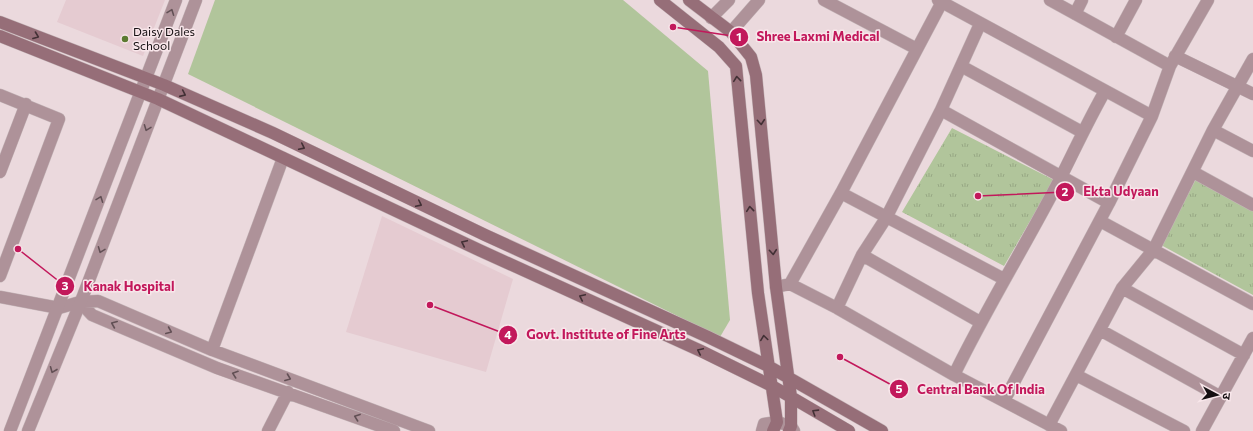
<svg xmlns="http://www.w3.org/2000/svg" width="1253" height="431" font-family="Commissioner,'Noto Sans Devanagari',sans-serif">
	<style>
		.built { fill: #e5cbd1 }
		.grass { fill: #b1c59b }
		.park { fill: url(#park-tufts) }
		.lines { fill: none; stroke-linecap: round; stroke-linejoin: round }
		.minor-casing { stroke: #c4b5b8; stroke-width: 13 }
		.tertiary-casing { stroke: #c4b5b8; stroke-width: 13 }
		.secondary-casing { stroke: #c4b5b8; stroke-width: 13 }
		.minor { stroke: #ae9299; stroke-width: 12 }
		.tertiary { stroke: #ae9299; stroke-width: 12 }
		.secondary { stroke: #966e78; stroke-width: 12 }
		.oneway { stroke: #625055 }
		.oneway2 { stroke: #423035 }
		.poi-dot { fill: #5b7a31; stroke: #f8e6ea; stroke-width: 1.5 }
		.labels { text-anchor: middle; stroke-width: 3; stroke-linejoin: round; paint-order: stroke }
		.poi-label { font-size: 12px; fill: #150f11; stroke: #f8e6ea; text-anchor: start }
		.leader { fill: none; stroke: #c2185b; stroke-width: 1.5 }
		.callout-dot { fill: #c2185b; stroke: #f8e6ea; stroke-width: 1.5 }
		.mark-label { font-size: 12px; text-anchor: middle; font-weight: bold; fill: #fff }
		.callout-label { font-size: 13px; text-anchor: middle; font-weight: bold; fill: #c2185b; stroke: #f8e6ea; stroke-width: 3; stroke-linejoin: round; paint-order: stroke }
	</style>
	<defs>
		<pattern id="park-tufts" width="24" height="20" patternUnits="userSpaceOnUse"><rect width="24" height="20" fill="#b1c59b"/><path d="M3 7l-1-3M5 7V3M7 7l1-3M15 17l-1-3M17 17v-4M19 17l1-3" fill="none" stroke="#97a884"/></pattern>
	</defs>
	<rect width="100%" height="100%" fill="#ebd9dd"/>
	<path class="built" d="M66 0H165L143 56 57 22Z
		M382 216 513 279 486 372 346 332Z"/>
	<path class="grass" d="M215 0H623L708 71 730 320 720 337 188 74Z"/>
	<path class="park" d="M952 128 1054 180 1004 266 902 212Z
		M1196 179 1253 210V295L1161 245Z"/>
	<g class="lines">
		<defs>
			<path id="minor" d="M824 0 917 49
				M938 0 1152 116
				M1050 0 1170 66
				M1075 14 1082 0
				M711 18 729 0
				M731 32 759 0
				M1116 37 1136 0
				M1175 56 1253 94
				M961 66 1082 132
				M0 95 59 119 0 276
				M941 110 1109 203
				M1213 130 1253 151
				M0 172 26 104
				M1193 172 1253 205
				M841 193 1004 279
				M1100 221 1253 304
				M862 255 980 322
				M790 284 841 193 943 0
				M776 287 790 284 837 308 954 375 1061 431
				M1122 288 1244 355
				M0 297 59 308 80 302 98 301 212 350 429 431
				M80 302 92 315 217 368 394 431
				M837 308 862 255 886 218 941 110 980 24
				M1100 330 1221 397
				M212 350 283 158
				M954 375C987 307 1027 243 1062 175 1076 147 1089 119 1105 91
				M1076 375 1184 431
				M1004 401 1109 203 1152 116 1170 66 1208 0
				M1049 425 1122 288 1154 249 1213 130 1253 59
				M268 431 288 392
				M762 431 764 424 777 422 791 426 794 431
				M1202 431 1253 338"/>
			<path id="tertiary" d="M10 431 176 0
				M28 431 83 296 196 0"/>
			<path id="secondary" d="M660 0 719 47 736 66 758 293 777 422 773 431
				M689 0 731 32 751 57 756 75 776 287 791 397V426L789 431
				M0 22 164 85 273 133 485 235 708 337 768 366 882 431
				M0 36 158 99 479 250 701 351 772 386 849 431"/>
		</defs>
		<use href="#minor" class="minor-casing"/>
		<use href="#tertiary" class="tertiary-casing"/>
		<use href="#secondary" class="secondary-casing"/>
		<use href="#minor" class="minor"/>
		<use href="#tertiary" class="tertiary"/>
		<use href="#secondary" class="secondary"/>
	</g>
	<defs><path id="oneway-chevron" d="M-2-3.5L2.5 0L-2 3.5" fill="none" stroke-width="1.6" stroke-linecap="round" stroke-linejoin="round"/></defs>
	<g class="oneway">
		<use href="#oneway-chevron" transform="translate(171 12) rotate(-69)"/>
		<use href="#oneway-chevron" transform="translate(147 128) rotate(111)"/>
		<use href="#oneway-chevron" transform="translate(100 199) rotate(-69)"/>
		<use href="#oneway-chevron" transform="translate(101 250) rotate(111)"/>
		<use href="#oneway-chevron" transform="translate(114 324) rotate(-157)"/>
		<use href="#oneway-chevron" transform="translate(169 331) rotate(23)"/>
		<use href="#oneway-chevron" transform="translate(53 370) rotate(112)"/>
		<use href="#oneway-chevron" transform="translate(235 374) rotate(-161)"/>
		<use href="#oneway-chevron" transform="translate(288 378) rotate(21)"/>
		<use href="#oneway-chevron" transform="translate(357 417) rotate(-160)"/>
	</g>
	<g class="oneway2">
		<use href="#oneway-chevron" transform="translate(36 36) rotate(21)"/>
		<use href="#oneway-chevron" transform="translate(737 79) rotate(-96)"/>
		<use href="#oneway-chevron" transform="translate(183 94) rotate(24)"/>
		<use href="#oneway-chevron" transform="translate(761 122) rotate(85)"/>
		<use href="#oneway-chevron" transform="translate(302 147) rotate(26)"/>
		<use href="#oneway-chevron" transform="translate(419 204) rotate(26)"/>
		<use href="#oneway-chevron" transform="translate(750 209) rotate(-96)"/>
		<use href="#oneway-chevron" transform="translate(464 243) rotate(-155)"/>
		<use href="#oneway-chevron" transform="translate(773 252) rotate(85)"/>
		<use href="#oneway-chevron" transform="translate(582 297) rotate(-155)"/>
		<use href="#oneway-chevron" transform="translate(764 338) rotate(-98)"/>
		<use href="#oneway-chevron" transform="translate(700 351) rotate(-155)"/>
		<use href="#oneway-chevron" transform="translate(815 412) rotate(-148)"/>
	</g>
	<circle class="poi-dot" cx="125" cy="39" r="4"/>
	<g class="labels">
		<g class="poi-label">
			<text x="133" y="36">Daisy Dales<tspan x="133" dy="14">School</tspan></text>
		</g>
	</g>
	<path class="leader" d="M673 27L739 37M978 196L1065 192M18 249L65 286M430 305L508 335M840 357L899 389"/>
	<g class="callout-dot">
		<circle cx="673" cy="27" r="4"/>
		<circle cx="978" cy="196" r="4"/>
		<circle cx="18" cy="249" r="4"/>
		<circle cx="430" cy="305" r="4"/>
		<circle cx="840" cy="357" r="4"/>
		<circle cx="739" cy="37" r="10"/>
		<circle cx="1065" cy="192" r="10"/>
		<circle cx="65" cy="286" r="10"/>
		<circle cx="508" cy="335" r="10"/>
		<circle cx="899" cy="389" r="10"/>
	</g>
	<g class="mark-label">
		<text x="739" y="41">1</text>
		<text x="1065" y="196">2</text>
		<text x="65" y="290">3</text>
		<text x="508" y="339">4</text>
		<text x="899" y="393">5</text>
	</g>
	<g class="callout-label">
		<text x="818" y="41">Shree Laxmi Medical</text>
		<text x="1121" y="196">Ekta Udyaan</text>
		<text x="129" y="291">Kanak Hospital</text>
		<text x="606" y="339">Govt. Institute of Fine Arts</text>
		<text x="981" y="394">Central Bank Of India</text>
	</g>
	<g transform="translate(1217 395) rotate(97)" stroke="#f8e6ea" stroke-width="3" paint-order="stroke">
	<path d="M0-3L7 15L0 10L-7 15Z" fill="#150f11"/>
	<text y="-6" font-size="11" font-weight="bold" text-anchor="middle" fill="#150f11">उ</text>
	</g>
</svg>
